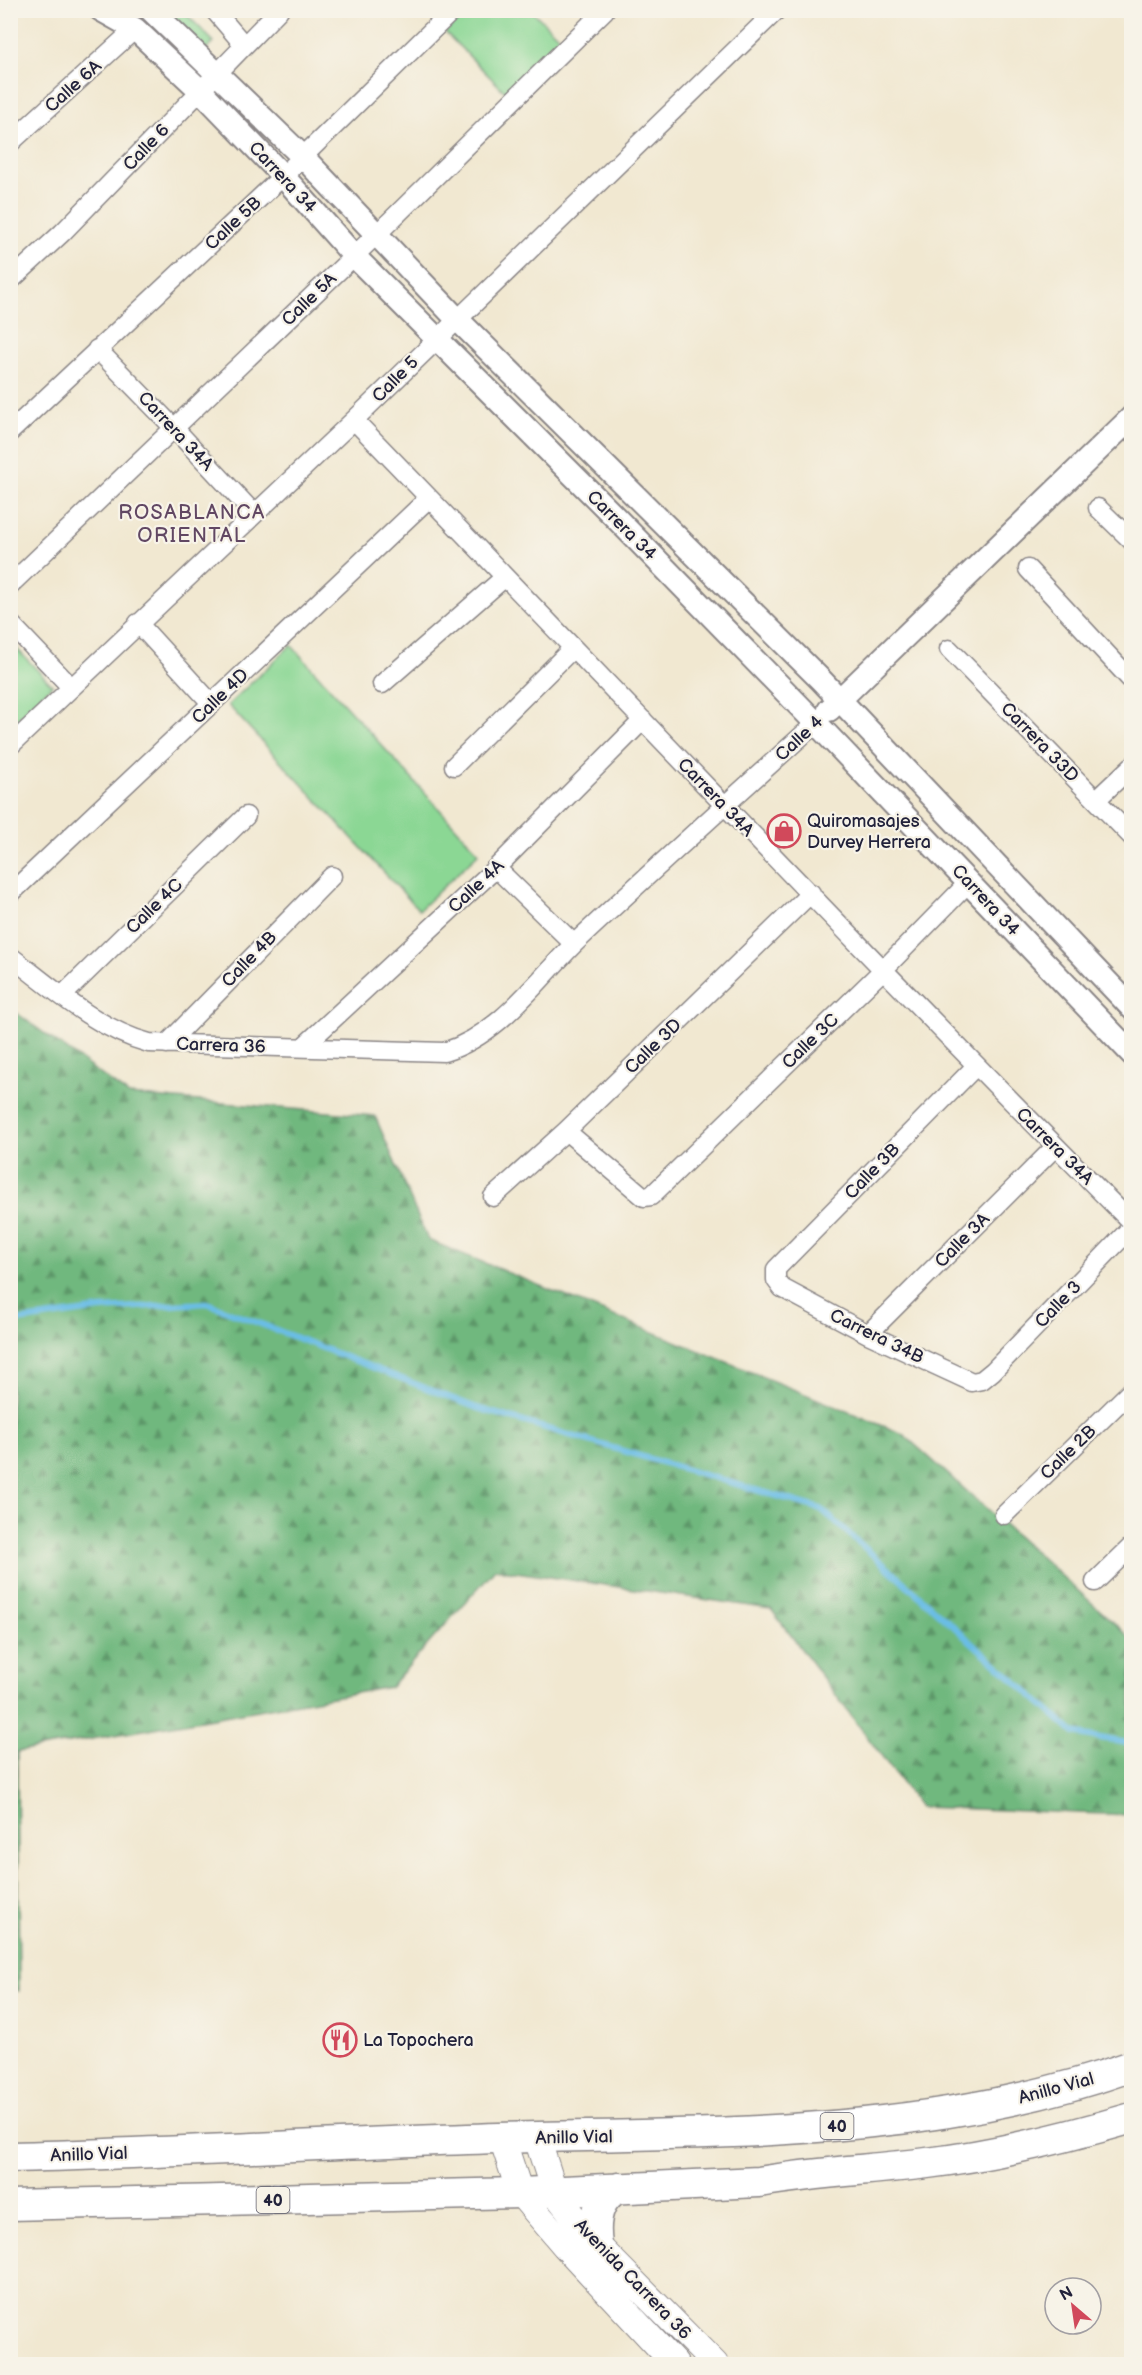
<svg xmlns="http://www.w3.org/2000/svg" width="1142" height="2375" font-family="'Balsamiq Sans',sans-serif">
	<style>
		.forest { fill: url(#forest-firs); stroke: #496d5c; stroke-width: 1.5 }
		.green { fill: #8bd794; stroke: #567c68; stroke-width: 1.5 }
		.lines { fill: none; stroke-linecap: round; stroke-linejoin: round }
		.stream { stroke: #6abde6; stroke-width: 6 }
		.minor-casing { stroke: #8a8586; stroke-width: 21 }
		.tertiary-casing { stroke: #8a8586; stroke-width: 26 }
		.secondary-casing { stroke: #8a8586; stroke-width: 28 }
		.trunk-casing { stroke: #8a8586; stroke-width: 33 }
		.minor { stroke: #fff; stroke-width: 18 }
		.tertiary { stroke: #fff; stroke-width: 22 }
		.secondary { stroke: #fff; stroke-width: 26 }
		.trunk { stroke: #fff; stroke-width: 30 }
		.labels { text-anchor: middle; stroke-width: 4.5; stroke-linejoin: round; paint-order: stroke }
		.shield { fill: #f7f3e8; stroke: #62616f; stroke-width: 1.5 }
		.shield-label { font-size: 16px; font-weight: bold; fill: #22223b }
		.street-label { font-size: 18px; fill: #22223b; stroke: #f7f3e8 }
		.poi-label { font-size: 18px; fill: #22223b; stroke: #f7f3e8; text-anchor: start }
		.neighbourhood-label { font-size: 20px; letter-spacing: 1.5px; fill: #614763; stroke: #f7f3e8 }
	</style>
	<defs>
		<pattern id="forest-firs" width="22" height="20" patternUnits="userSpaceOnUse" patternTransform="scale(1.5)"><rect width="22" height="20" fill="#70b87e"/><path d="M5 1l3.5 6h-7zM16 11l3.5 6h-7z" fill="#5c9568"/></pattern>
	</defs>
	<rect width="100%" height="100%" fill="#f7f3e8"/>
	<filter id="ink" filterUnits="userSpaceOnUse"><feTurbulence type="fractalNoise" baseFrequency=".0167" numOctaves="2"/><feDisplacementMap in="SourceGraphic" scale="12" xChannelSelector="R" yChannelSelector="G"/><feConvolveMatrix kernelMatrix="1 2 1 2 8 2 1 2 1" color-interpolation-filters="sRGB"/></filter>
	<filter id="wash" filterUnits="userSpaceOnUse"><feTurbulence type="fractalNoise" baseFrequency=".008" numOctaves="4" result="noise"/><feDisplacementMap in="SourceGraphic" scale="24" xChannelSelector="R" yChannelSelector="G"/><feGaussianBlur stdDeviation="1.35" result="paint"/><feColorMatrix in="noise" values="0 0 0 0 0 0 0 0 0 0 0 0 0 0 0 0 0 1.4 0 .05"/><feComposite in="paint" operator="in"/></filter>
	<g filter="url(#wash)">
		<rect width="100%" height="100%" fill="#f1e8d1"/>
		<path class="forest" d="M11 1009 129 1095 375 1116 428 1240 903 1434 1131 1638V1815L920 1807 771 1609 495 1569 390 1687 17 1752 19 1991 11 1989Z"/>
		<path class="green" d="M159 11H183L214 42 203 52Z
			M468 11H532L564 42 509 96 445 32Z
			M11 643 52 685 11 726Z
			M291 645 479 853 419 910 228 705Z"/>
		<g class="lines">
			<path class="stream" d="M10 1322 101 1309 207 1303 477 1408 821 1509 1074 1733 1132 1744"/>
		</g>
	</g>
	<g filter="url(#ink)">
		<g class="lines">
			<defs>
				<path id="minor" d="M214 10 244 45
					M10 143 135 29
					M10 281 62 233 279 10
					M97 349 174 428 254 514
					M354 420C613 688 869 959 1132 1223
					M10 432 283 176 453 10
					M1098 508 1132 541
					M1028 569 1132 681
					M10 585 376 235 605 10
					M10 623 71 687
					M138 623 212 704
					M949 649 1132 837
					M382 684 505 577
					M10 746 354 420 777 10
					M454 766 573 648
					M1096 800 1132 766
					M496 868 574 944
					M10 894 429 498
					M10 956C53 989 97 1029 149 1043L444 1052C500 1035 536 981 576 942 655 868 735 796 816 723
					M62 996 246 816
					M167 1044 332 876
					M303 1047 496 868 643 720
					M976 1066 776 1269V1280L782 1288 868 1334 972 1382 982 1380 993 1371 1132 1227
					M566 1131 644 1197 651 1196 884 969 969 882
					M493 1197 566 1131 811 893
					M868 1334 1055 1147
					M1004 1515 1132 1390
					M1095 1582 1132 1546"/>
				<path id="tertiary" d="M101 10 135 29 201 91 283 176 354 256 612 514 816 723 1132 1054
					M151 10 303 157 457 319 821 680 1132 1008
					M829 710 1132 417"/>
				<path id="secondary" d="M502 2138 520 2193 565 2246 675 2364
					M537 2138 554 2191 575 2218 597 2245 715 2364"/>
				<path id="trunk" d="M10 2157C173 2153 335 2143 498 2138 711 2132 927 2139 1132 2066
					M10 2205 520 2193 759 2182C815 2172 871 2170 927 2163 997 2155 1064 2138 1132 2118
					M597 2245C594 2224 595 2199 618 2188"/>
			</defs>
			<use href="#minor" class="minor-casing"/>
			<use href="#tertiary" class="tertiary-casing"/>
			<use href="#secondary" class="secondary-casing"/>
			<use href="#trunk" class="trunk-casing"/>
			<use href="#minor" class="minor"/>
			<use href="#tertiary" class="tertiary"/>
			<use href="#secondary" class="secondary"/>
			<use href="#trunk" class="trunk"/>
		</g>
	</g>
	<defs>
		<symbol id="shop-ring" viewBox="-11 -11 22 22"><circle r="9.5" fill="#f7f3e8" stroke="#d1495b" stroke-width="1.5"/><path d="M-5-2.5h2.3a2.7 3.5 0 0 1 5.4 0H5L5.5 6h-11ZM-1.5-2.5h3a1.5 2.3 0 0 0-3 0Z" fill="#d1495b"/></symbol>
		<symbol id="restaurant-ring" viewBox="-11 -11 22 22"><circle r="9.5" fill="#f7f3e8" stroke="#d1495b" stroke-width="1.5"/><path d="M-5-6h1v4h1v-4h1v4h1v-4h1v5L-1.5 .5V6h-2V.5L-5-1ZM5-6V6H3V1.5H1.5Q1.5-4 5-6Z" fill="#d1495b"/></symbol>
	</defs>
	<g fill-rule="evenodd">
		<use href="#shop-ring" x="765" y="812" width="38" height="38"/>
		<use href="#restaurant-ring" x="321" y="2021" width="38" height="38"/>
	</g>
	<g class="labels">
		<g class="shield">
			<rect x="820.5" y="2113" width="33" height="26" rx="4.5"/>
			<rect x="256.5" y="2187" width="33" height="26" rx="4.5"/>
		</g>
		<g class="shield-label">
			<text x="837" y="2132">40</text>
			<text x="273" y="2206">40</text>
		</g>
		<g class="street-label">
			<text transform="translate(73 86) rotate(-42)" y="6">Calle 6A</text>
			<text transform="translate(146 147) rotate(-46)" y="6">Calle 6</text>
			<text transform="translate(283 177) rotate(47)" y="6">Carrera 34</text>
			<text transform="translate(233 223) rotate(-43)" y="6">Calle 5B</text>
			<text transform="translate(309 299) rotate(-44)" y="6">Calle 5A</text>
			<text transform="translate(395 379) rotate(-45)" y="6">Calle 5</text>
			<text transform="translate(176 431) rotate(47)" y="6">Carrera 34A</text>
			<text transform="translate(622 525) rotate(45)" y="6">Carrera 34</text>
			<text transform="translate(220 696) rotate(-44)" y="6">Calle 4D</text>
			<text transform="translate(799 738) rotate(-43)" y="6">Calle 4</text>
			<text transform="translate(1040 742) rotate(46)" y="6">Carrera 33D</text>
			<text transform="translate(716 797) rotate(46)" y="6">Carrera 34A</text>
			<text transform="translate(476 886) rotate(-43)" y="6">Calle 4A</text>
			<text transform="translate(986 900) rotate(47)" y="6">Carrera 34</text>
			<text transform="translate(154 906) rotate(-44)" y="6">Calle 4C</text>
			<text transform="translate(249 959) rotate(-46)" y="6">Calle 4B</text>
			<text transform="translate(810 1041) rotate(-44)" y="6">Calle 3C</text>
			<text transform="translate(221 1045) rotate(2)" y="6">Carrera 36</text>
			<text transform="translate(653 1046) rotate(-44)" y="6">Calle 3D</text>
			<text transform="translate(1055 1146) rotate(45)" y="6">Carrera 34A</text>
			<text transform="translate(872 1171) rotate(-46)" y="6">Calle 3B</text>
			<text transform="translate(962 1240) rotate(-45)" y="6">Calle 3A</text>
			<text transform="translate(1058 1304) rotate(-46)" y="6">Calle 3</text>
			<text transform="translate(877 1336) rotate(26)" y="6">Carrera 34B</text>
			<text transform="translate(1068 1452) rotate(-44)" y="6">Calle 2B</text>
			<text transform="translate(1056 2088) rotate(-15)" y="6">Anillo Vial</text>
			<text transform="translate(574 2137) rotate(-1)" y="6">Anillo Vial</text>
			<text transform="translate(89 2154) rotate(-2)" y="6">Anillo Vial</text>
			<text transform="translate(633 2279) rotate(46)" y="6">Avenida Carrera 36</text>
		</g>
		<g class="poi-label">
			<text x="807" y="827">Quiromasajes<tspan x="807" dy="21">Durvey Herrera</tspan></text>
			<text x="363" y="2046">La Topochera</text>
		</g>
		<g class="neighbourhood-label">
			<text x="192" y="519">ROSABLANCA<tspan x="192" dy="23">ORIENTAL</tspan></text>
		</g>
	</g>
	<rect width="1142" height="2375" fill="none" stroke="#f7f3e8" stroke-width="36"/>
	<g transform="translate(1073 2306) rotate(331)"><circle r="28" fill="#f7f3e8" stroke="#a29fa3" stroke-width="1.5"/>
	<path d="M0-4.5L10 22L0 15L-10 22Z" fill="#d1495b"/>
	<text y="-9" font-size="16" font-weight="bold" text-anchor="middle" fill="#22223b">N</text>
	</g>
</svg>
